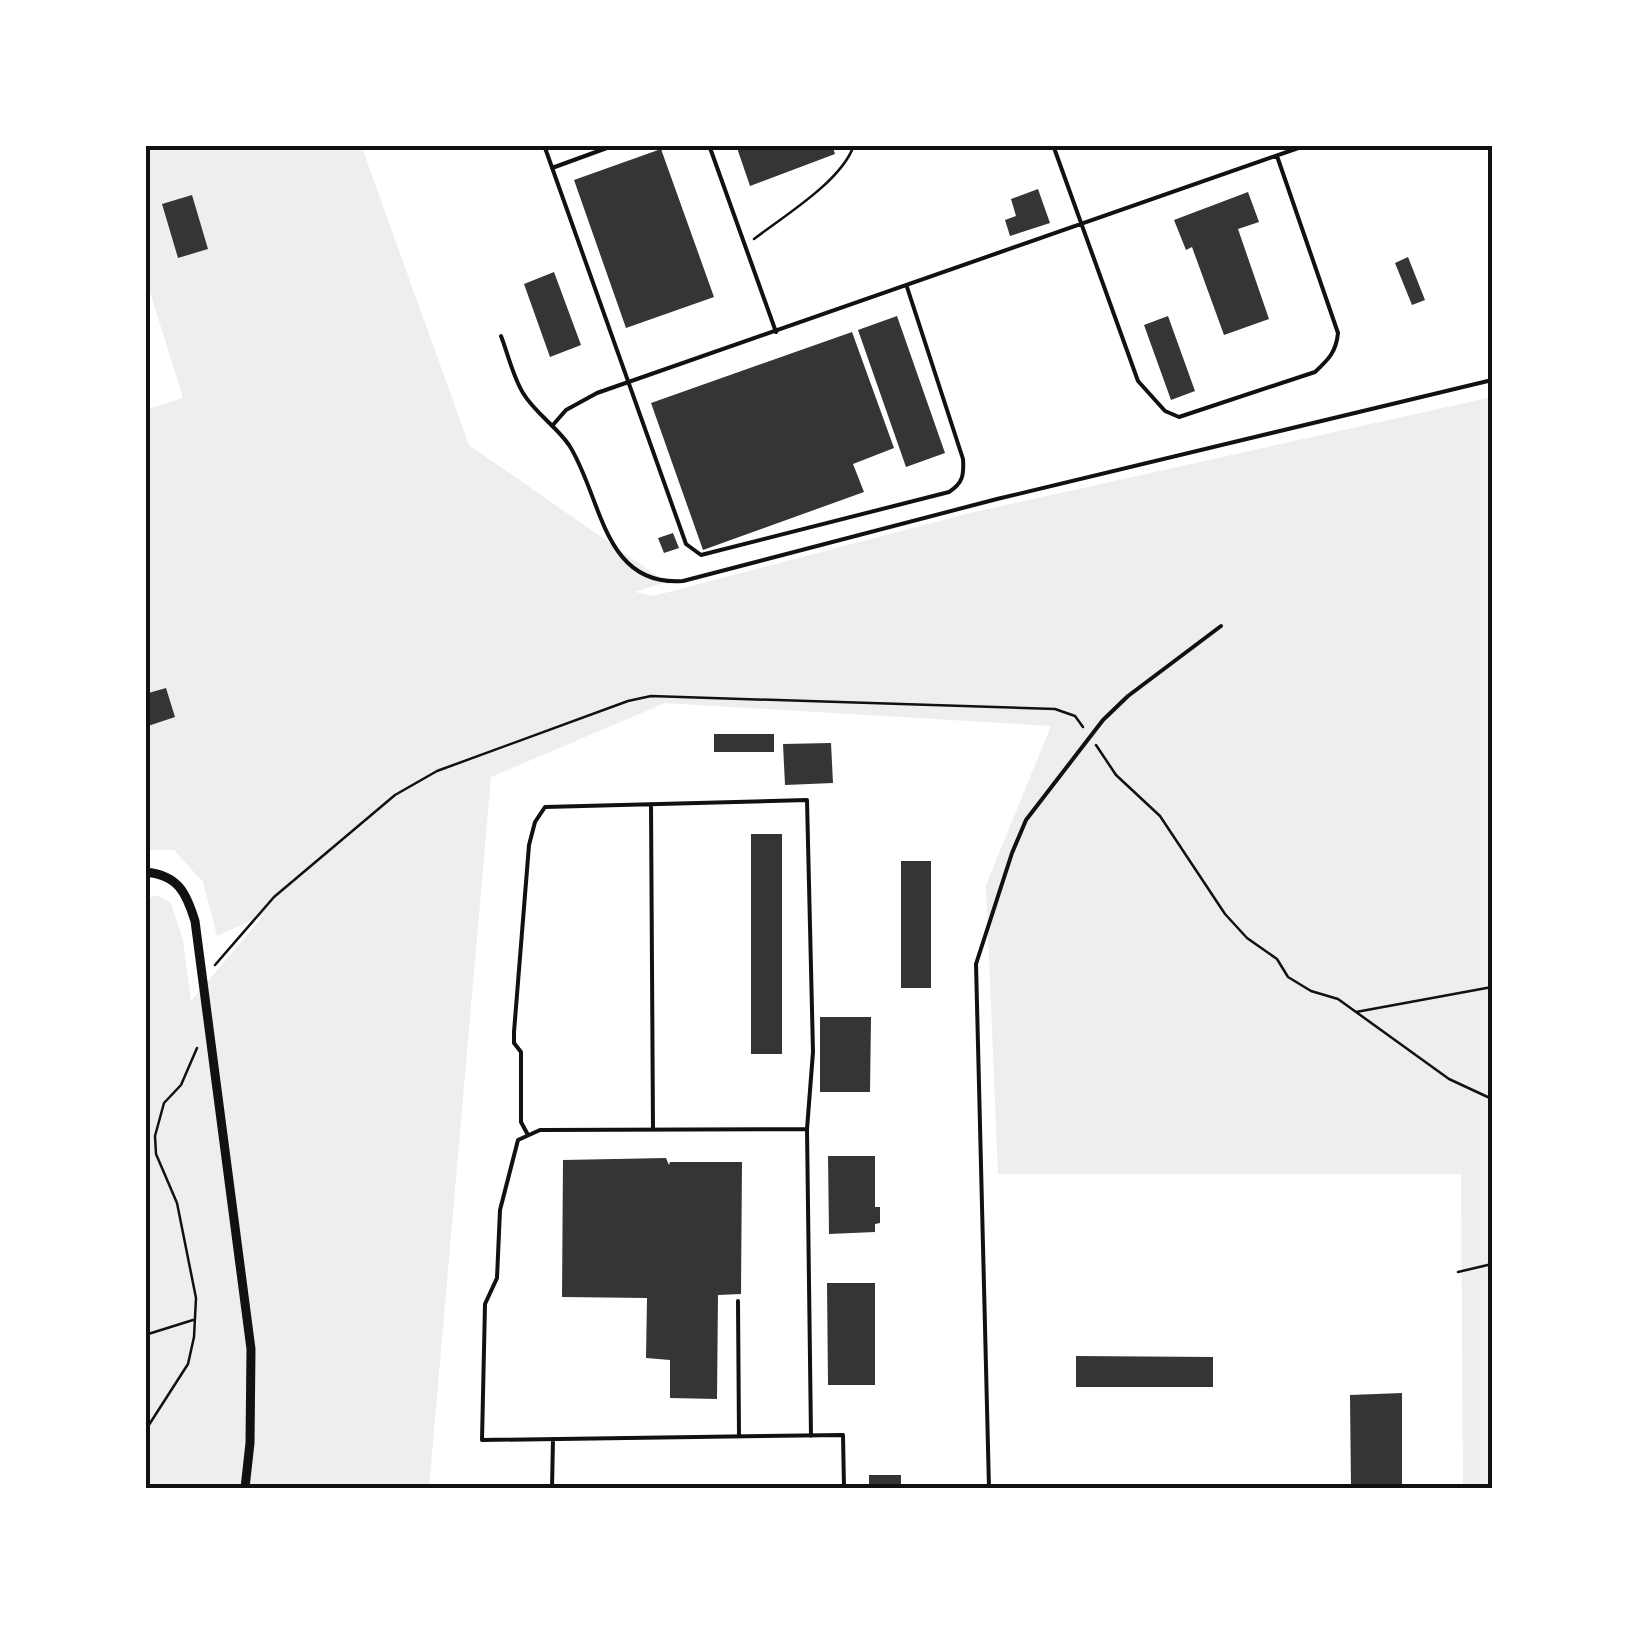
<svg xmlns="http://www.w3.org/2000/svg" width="1637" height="1633" font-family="'Source Sans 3',sans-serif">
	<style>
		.green { fill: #eee }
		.building { fill: #353535 }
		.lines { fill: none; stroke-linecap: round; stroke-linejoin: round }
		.path { stroke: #111; stroke-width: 2.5 }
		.service { stroke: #111; stroke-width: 4 }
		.minor { stroke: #111; stroke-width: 9 }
		.neatline { fill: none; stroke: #111; stroke-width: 4 }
	</style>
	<rect width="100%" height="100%" fill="#fff"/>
	<path class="green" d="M145 145H361L469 445 666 582 635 592 653 596 970 513 1492 397V1488H1463L1461 1174H998L986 885 1051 726 665 703 491 777 429 1488H145V900L156 895 171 903 183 940 191 1001 264 915 217 936 203 882 174 850H145V410L183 398 145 276Z"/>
	<path class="building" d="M736 145H832L835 154 750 186Z
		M661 149 714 297 626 328 574 180Z
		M1038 189 1050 223 1010 236 1005 220 1016 216 1011 199Z
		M1248 192 1259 222 1238 229 1269 319 1224 335 1192 247 1186 250 1174 220Z
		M192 195 208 249 178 258 162 204Z
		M1408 257 1425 300 1412 305 1395 263Z
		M554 272 581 345 550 357 524 284Z
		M897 316 945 453 906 467 858 330Z
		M1168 316 1195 391 1171 400 1144 325Z
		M852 332 894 448 853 464 864 492 703 550 651 403Z
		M673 533 679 548 664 553 658 538Z
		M166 688 175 717 145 727V694Z
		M714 734H774V752H714Z
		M831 743 833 783 785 785 783 744Z
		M751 834H782V1054H751Z
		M901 861H931V988H901Z
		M820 1017H871L870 1092H820Z
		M828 1156H875V1207H880V1223L875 1224V1232L829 1234Z
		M666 1158 669 1165 670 1162H742L741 1294 718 1295 717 1399 670 1398V1360L646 1358 647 1298 562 1297 563 1160Z
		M827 1283H875V1385H828Z
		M1076 1356 1213 1357V1387H1076Z
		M1402 1393V1488H1351L1350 1395Z
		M869 1475H901V1488H869Z"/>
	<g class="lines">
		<path class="path" d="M754 239C784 216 842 181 854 145
			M1096 745 1116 775 1160 816 1225 914 1247 938 1277 959 1288 977 1311 991 1338 999 1449 1079 1492 1099
			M215 965 274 897 395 795 437 771 628 701 651 696 1055 709 1075 716 1083 727
			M1356 1012 1492 987
			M1458 1272 1492 1264
			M145 1335 193 1320
			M145 1431 188 1364 194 1337 196 1298 177 1203 156 1154 155 1136 164 1103 181 1085 197 1048"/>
		<path class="service" d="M544 145 686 544 701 555 949 492C963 483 964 475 963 459L907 287
			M709 145 776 332
			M1053 145 1138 381 1165 411 1179 417 1315 372C1329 359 1336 352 1338 333L1277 156
			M552 168 615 145
			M501 336C508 354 513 377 523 393 535 413 556 426 569 445 602 496 602 587 683 581L997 499 1492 380
			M552 426 566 410 597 393 1307 145
			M651 804 653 1129
			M807 1129 540 1130 518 1140 500 1210 497 1278 485 1304 482 1440 843 1435 844 1488
			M528 1135 521 1122V1052L514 1043V1032L529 845 535 822 545 807 807 800 813 1052 807 1129 811 1436
			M738 1301 739 1436
			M552 1488 553 1439
			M989 1488 976 964 1012 853 1026 820 1103 720 1128 696 1221 626"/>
		<path class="minor" d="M145 872C178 875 186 892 195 921L251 1349 250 1443 245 1488"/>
	</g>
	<rect width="1637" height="1633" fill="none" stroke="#ffffff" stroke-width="295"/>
	<rect x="148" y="148" width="1342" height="1338" class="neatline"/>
</svg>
